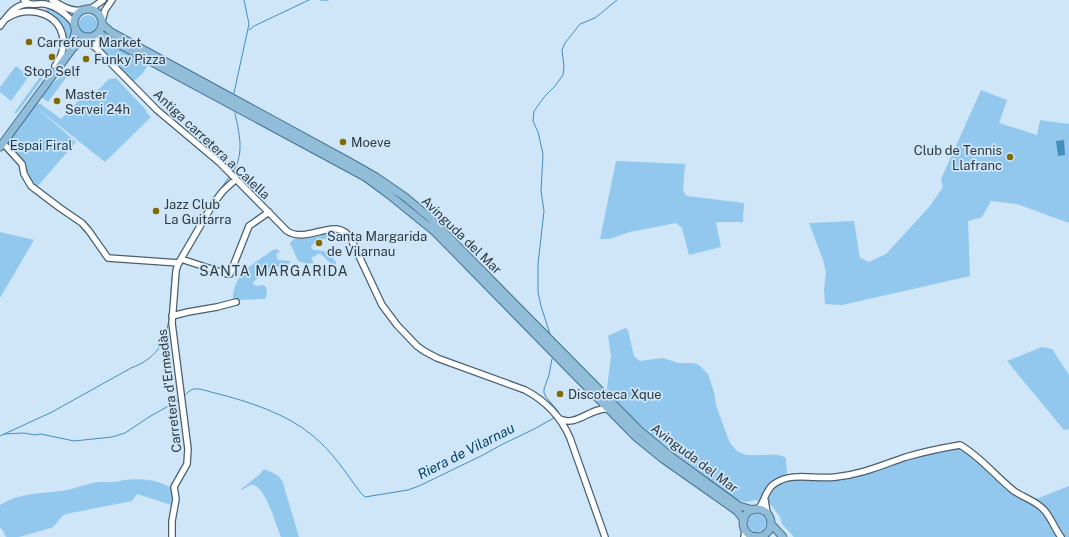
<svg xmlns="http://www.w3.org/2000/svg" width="1069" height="537" font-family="'Public Sans',sans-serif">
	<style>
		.green { fill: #92c8ee }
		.water { fill: #458dbc }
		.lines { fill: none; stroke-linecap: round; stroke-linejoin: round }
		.stream { stroke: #458dbc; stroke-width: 1 }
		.minor-casing { stroke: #4a5f6e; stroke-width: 8 }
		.major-casing { stroke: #407292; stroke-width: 9 }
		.minor { stroke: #fff; stroke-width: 5.5 }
		.major { stroke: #92bdd9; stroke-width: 7 }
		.poi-dot { fill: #846802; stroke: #cee6f8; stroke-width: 1.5 }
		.labels { text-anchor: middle; stroke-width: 3.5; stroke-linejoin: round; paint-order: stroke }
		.poi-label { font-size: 13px; fill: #2e383f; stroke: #cee6f8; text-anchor: start }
		.street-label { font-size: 13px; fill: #2e383f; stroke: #cee6f8 }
		.park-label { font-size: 13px; fill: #19394e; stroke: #cee6f8 }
		.neighbourhood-label { font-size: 14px; letter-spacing: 1px; fill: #2e383f; stroke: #cee6f8 }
		.water-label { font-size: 14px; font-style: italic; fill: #054161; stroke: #cee6f8 }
	</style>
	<rect width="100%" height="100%" fill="#cee6f8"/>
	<path class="green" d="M47 8H49C69 21 79 20 67 46H65V44H67C67 29 61 21 51 12L47 13 46 10Z
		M79 24a9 9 0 1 1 18 0a9 9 0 1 1-18 0Z
		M108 41 149 64 142 74 133 82 102 50 101 44 102 42Z
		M16 66 29 76 11 101 0 92V87Z
		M70 69 71 71 48 102 40 96 45 90Z
		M42 74 43 78 17 113H14Z
		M116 78 146 110V112L151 117 105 162 37 108 76 142 36 188 6 144 36 102 39 104H41L61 119 89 90 93 95 109 79Z
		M981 90 1007 100 999 123 1037 135 1040 120 1069 124V223L1017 204 991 201 982 217 968 221 970 276 842 305 825 304 824 290 826 272 823 260 809 223 854 221 860 258 869 262 886 254 930 206 943 187 941 179Z
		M616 161 685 164 683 191 687 196 744 203 743 222H717L716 223 721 247 689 255 682 228 676 223 630 232 609 239H600Z
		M331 231 337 237 330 240 324 239 313 244 311 247 313 250C326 250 328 253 336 262V266L330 263 320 253 311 258 314 263 307 264 298 261 290 243 294 239 305 238Z
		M0 232 34 240 0 298Z
		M277 249 280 252 276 254 278 260 291 261 286 267C271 264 265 273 253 282V284L257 286 264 285C268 289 267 294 265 299L235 300 233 299C233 273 255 263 273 250Z
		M625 328 628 330 634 356 640 361 663 358 678 363H693L699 365 708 374 714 392 716 405 729 441C731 444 734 448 737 451 750 461 775 449 786 458L787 475 823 477 861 472 953 443 978 461 1006 486 1024 500 1039 498 1069 486V537H794L782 524 780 517 772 506 756 500 745 502 736 499 657 439 637 422 608 392 607 388 611 356 608 336Z
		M1042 347 1052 349 1069 375V429L1064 430 1007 361Z
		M264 469C276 474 283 476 285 490L299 537H281C276 525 266 489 254 485 250 484 246 488 242 490L241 489 259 475Z
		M124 480C139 478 158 479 171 488L173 502 171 505 137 494 132 501 66 514C59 517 57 525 51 528L19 537H6L2 529 0 528V505C23 490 50 495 75 488 83 486 90 483 99 482 108 482 115 483 124 480Z
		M748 523a9 9 0 1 1 18 0a9 9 0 1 1-18 0Z"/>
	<path class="water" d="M1064 140 1065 155 1058 156 1056 141Z"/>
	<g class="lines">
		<path class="stream" d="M321 0H328
			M249 30 254 26 309 0
			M234 93 249 24 244 0
			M233 172C245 153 239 133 235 113
			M206 211 211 202 230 176
			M177 260 192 235
			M560 344 550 335 549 331 541 306 538 292V264L544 211 541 191 543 154 538 132 533 121 534 111 545 96 555 86 563 75 564 67 562 50 565 43 580 24 595 18 617 0
			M552 359 549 375 544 389V393L546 397 558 411V413
			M184 396C188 392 190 390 194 389 201 388 209 392 215 393 247 401 288 414 313 436 332 451 346 473 360 492L365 497 408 490 419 486 483 455 501 445 534 429 554 418
			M4 434 24 433 35 435 41 434 74 441 112 437 125 433 149 417 179 400
			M0 436 52 412 131 368C180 350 166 306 174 265"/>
		<defs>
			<path id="minor" d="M24 0C31 7 37 3 45 4 56 6 70 16 75 26
				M52 0C62 6 71 12 82 10
				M87 9 92 8 103 0
				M3 21C28 0 71 15 62 52 61 57 58 61 55 66
				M102 21 105 10 112 0
				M0 26C8 15 15 4 29 4
				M97 34V46L99 51
				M83 40 88 42 96 48 157 110 220 163 287 231C309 245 336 214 351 239L382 305 397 325 417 346 424 351 437 358 525 390C546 401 561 417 570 438L605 537
				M3 143 22 164 24 174 31 186 60 208 82 223 89 231 108 258 179 263
				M181 259 227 274H230L249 226 269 212
				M172 316 188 312 217 307 236 302
				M560 419C577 427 591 407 608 409
				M765 500 767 513
				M758 509C765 502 765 490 774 484 792 471 816 480 836 477 863 474 882 465 906 457 923 452 942 448 960 445 981 457 995 476 1014 491 1024 498 1037 501 1045 511 1051 518 1055 529 1061 537
				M172 537V521L176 499 174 487 187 464 188 449 172 323 176 271 178 264 213 204 223 191 236 179
				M744 537 745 529
				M754 537 755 536"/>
			<path id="major" d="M74 23a14 14 0 1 1 28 0a14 14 0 1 1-28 0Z
				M102 24 111 32 348 161 376 177 405 197 430 218 639 430 669 455 739 506 753 510
				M98 33 365 177 387 193 434 231 636 437 663 459 737 511 744 520
				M69 48 74 37 76 29
				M0 147 72 49 85 37
				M743 523a14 14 0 1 1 28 0a14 14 0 1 1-28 0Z
				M771 524 783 537"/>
		</defs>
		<use href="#minor" class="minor-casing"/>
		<use href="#major" class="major-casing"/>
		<use href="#minor" class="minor"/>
		<use href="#major" class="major"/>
	</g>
	<g class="poi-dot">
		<circle cx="29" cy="42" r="4"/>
		<circle cx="52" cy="57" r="4"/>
		<circle cx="86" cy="59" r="4"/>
		<circle cx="57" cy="101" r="4"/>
		<circle cx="343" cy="142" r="4"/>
		<circle cx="1010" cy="157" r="4"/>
		<circle cx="156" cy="211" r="4"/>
		<circle cx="319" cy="243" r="4"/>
		<circle cx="560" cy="394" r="4"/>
	</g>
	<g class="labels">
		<g class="poi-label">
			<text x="37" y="47">Carrefour Market</text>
			<text x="94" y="64">Funky Pizza</text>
			<text x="52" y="76" text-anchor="middle">Stop Self</text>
			<text x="65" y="99">Master<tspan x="65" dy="15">Servei 24h</tspan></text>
			<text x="351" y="147">Moeve</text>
			<text x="1002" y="155" text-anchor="end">Club de Tennis<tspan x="1002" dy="15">Llafranc</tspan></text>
			<text x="164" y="209">Jazz Club<tspan x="164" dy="15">La Guitarra</tspan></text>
			<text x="327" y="241">Santa Margarida<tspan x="327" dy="15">de Vilarnau</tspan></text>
			<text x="568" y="399">Discoteca Xque</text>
		</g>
		<g class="street-label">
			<text transform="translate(212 144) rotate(43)" y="5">Antiga carretera a Calella</text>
			<text transform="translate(462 235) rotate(44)" y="5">Avinguda del Mar</text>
			<text transform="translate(169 391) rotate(-97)" y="5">Carretera d'Ermedàs</text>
			<text transform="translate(695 458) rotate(37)" y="5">Avinguda del Mar</text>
		</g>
		<g class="park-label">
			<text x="41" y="150">Espai Firal</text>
		</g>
		<g class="neighbourhood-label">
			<text x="274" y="276">SANTA MARGARIDA</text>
		</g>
		<g class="water-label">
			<text transform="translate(466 451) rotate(-27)" y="5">Riera de Vilarnau</text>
		</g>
	</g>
</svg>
